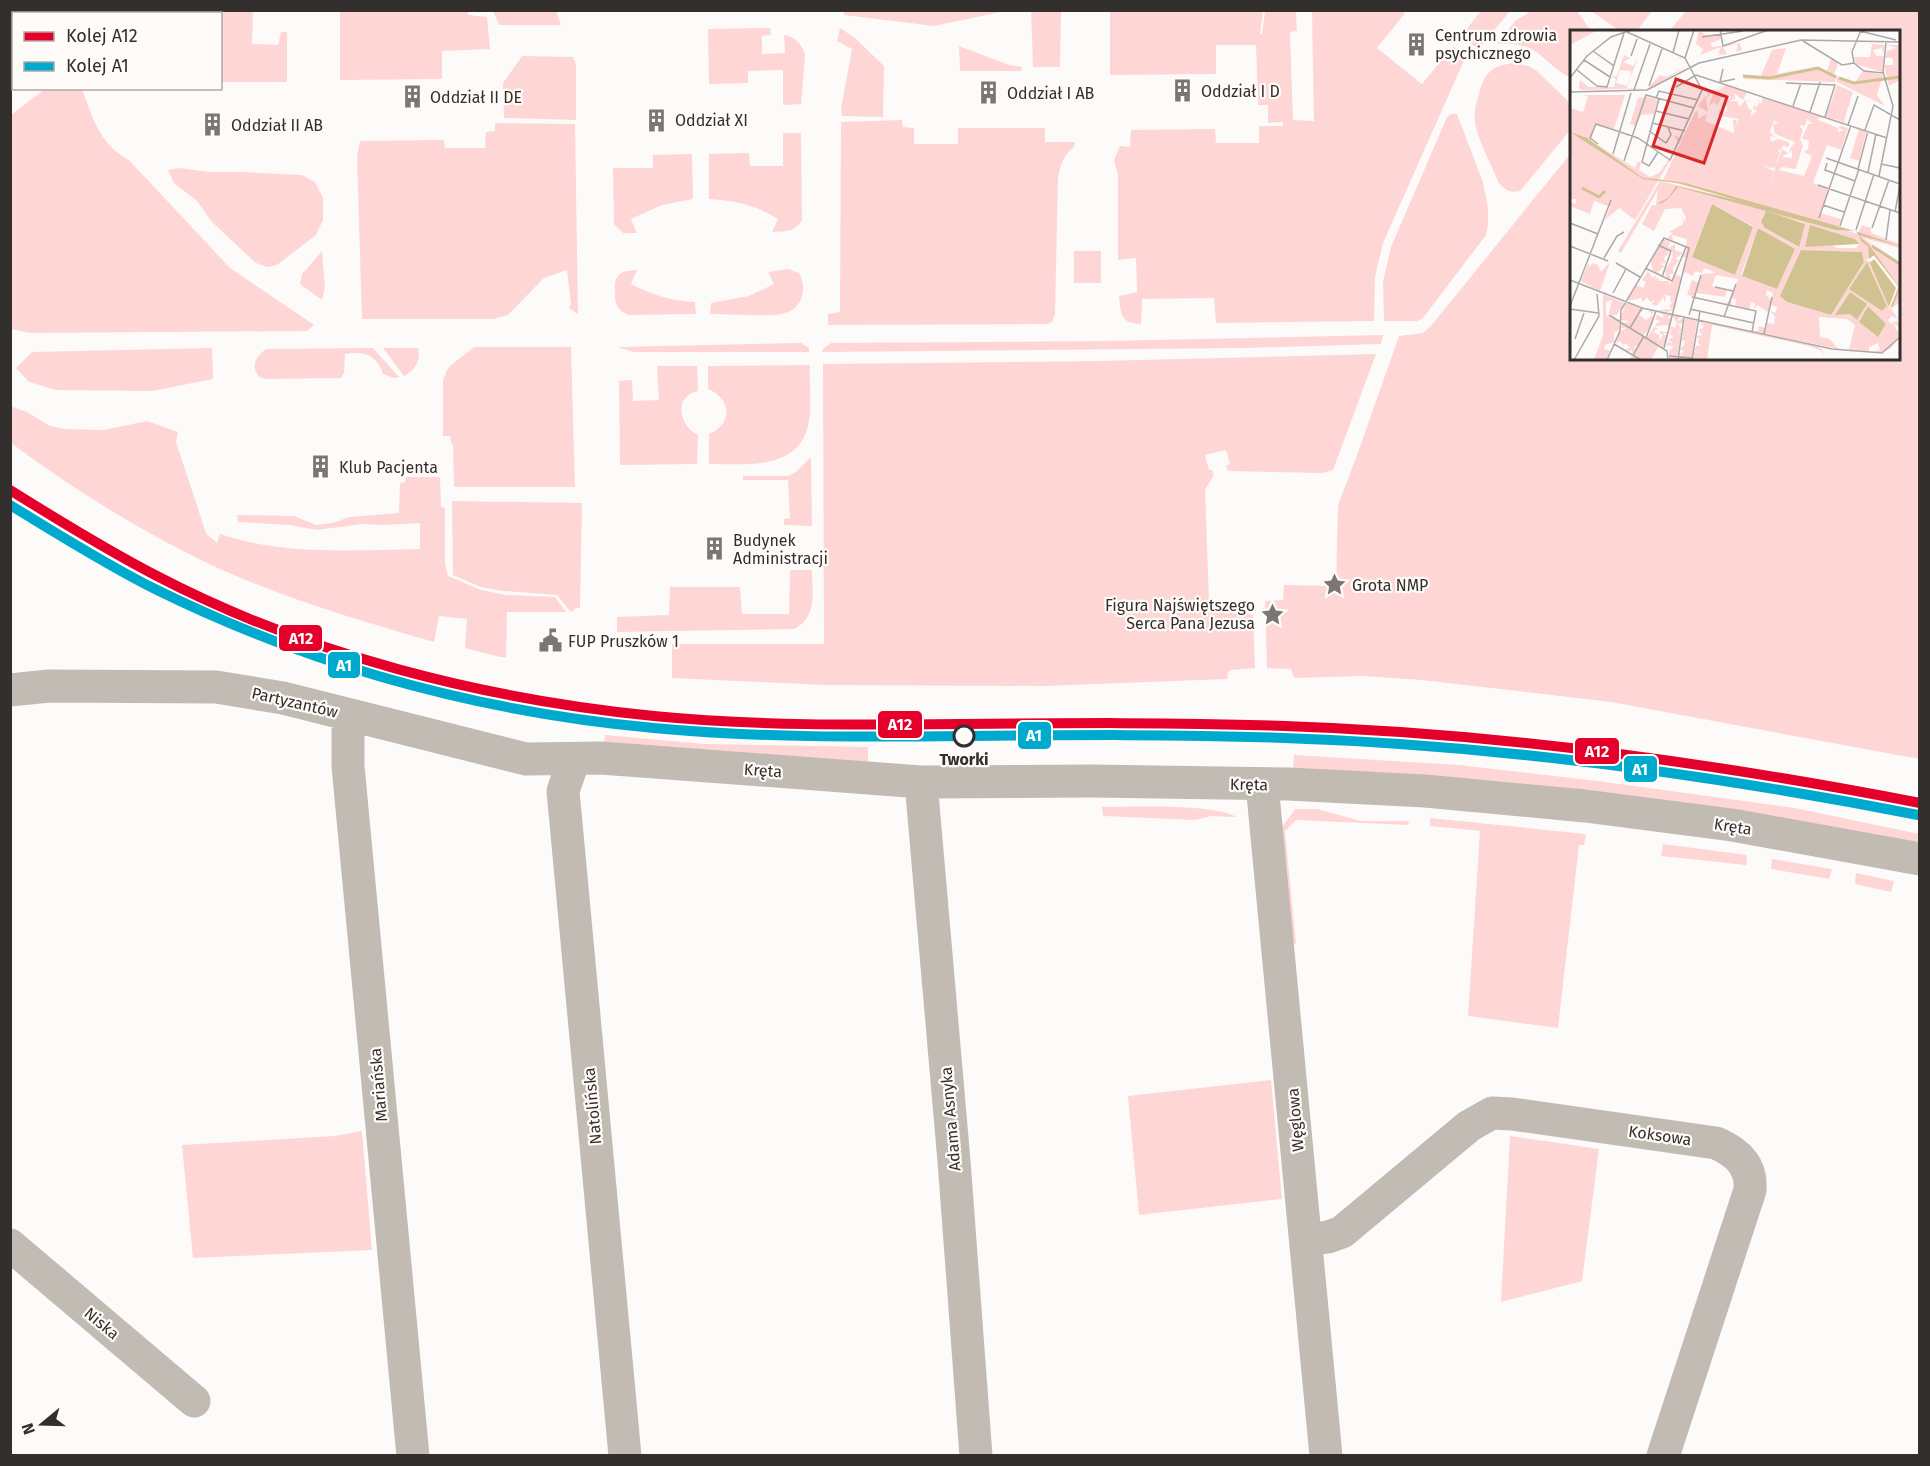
<svg xmlns="http://www.w3.org/2000/svg" width="1930" height="1466" font-family="'Fira Sans',sans-serif">
	<style>
		.green { fill: #fed6d5 }
		.lines { fill: none; stroke-linecap: round; stroke-linejoin: round }
		.minor { stroke: #c2bbb4; stroke-width: 33 }
		.rail-1-casing { stroke: #fefbf8; stroke-width: 15 }
		.rail-2-casing { stroke: #fefbf8; stroke-width: 15 }
		.rail-1 { stroke: #e4002b; stroke-width: 10 }
		.rail-2 { stroke: #00a9ce; stroke-width: 10 }
		.stop-dot { fill: #fefbf8; stroke: #322f2d; stroke-width: 3 }
		.labels { text-anchor: middle; stroke-width: 4.5; stroke-linejoin: round; paint-order: stroke }
		.poi-label { font-size: 16px; fill: #322f2d; stroke: #fefbf8; text-anchor: start }
		.street-label { font-size: 16px; fill: #322f2d; stroke: #fefbf8 }
		.stop-label { font-size: 16px; font-weight: bold; fill: #322f2d; stroke: #fefbf8 }
		.inset-river { fill: none; stroke: #d0c291; stroke-width: 3 }
		.inset-road { fill: none; stroke: #aca9a7; stroke-width: 1.5 }
		.view { fill: #d62828; fill-opacity: 0.15; stroke: #d62828; stroke-width: 3 }
		.inset-edge { fill: none; stroke: #322f2d; stroke-width: 3 }
		.line-badge { stroke: #fefbf8; stroke-width: 2 }
		.badge-label { font-size: 16px; text-anchor: middle; font-weight: bold; fill: #fff }
	</style>
	<rect width="100%" height="100%" fill="#fdfbf9"/>
	<path class="green" d="M468 10V15L487 17 490 49 442 51V79L340 80V11Z
		M137 11H278H253L252 44 278 45 281 32H287V82H221L220 14H137Z
		M493 11H556L561 25H499Z
		M844 11V10L1005 11 934 26 844 15Z
		M1031 11H1061L1060 67H1033Z
		M1110 11H1263L1260 34H1262L1265 11H1296L1297 31 1290 32 1293 120 1314 121 1312 11H1401L1405 13 1377 48 1422 84 1453 46 1466 56 1383 243 1375 277 1374 321 1216 323 1214 298 1142 299 1141 324C1120 323 1121 315 1119 296L1137 292 1136 258 1118 260V175L1114 160 1120 146 1130 147 1131 130 1215 129 1216 143H1259V126H1283V122L1268 123V105H1258L1256 45H1216V74L1110 75Z
		M1481 11H1510L1481 46 1477 48 1461 36Z
		M1531 11H1577L1591 31 1572 32 1571 78C1539 62 1542 41 1497 44L1515 21Z
		M1591 11H1652L1636 32 1620 31Z
		M1686 11H1919V759L1611 702 1422 680 1363 676 1294 678 1291 669 1267 668 1265 601 1283 600 1284 585 1336 586 1338 505 1356 458 1399 336 1423 333 1431 326 1571 153 1572 358H1898V32L1669 31Z
		M770 28 771 35 762 36V54L785 53 784 35C796 37 802 45 805 55L801 104 783 105V70L748 71V83L709 84 708 29Z
		M840 28 855 38 884 66 883 117 842 116 841 109 852 49 837 41Z
		M959 46 1009 65 1022 67 1021 71H960Z
		M522 56 573 57 576 65V120L504 118 503 83Z
		M1514 63 1528 66 1537 71 1571 104V129L1520 191C1510 193 1506 191 1499 183 1493 169 1476 135 1475 122 1474 112 1476 102 1479 94 1485 72 1491 66 1514 63Z
		M46 88 82 89C93 118 99 144 129 160L230 268 314 325 307 331 30 333 11 329V115Z
		M1451 114H1457L1483 182 1488 208V225L1486 235 1423 318 1417 321H1384L1383 282 1391 247 1447 117Z
		M902 120 903 127 914 128V144H958V128H1045V142H1075L1074 147C1063 156 1061 164 1058 177L1055 314 1052 322 1048 324 828 325V314L840 312 841 122Z
		M495 123 575 124 578 314 569 308 571 304 567 270 544 278 508 315 493 319H362L357 156 360 141 444 140 445 148H485L486 132 495 131Z
		M783 133H801L802 220C795 233 784 231 772 232L778 219C758 206 733 200 709 199V154L749 153 750 166H783Z
		M692 154 693 199 662 205 631 219 637 233H623L614 224 613 168H653V155Z
		M179 168 210 172H241L302 175 315 182 323 198V220L316 235 277 265 267 267 256 263 212 222 197 201 174 183 168 170Z
		M322 251 325 287 322 300 300 284 302 274Z
		M1074 251H1101V283H1074Z
		M788 269 799 273C808 290 802 310 782 314 764 317 730 314 710 314L711 303 749 296 774 284 768 272Z
		M637 270 631 284C652 295 672 301 695 302L696 314 629 315C616 310 614 302 615 289 615 283 615 279 619 275 624 270 631 271 637 270Z
		M1383 335 1381 344 1242 348 822 352 823 349 831 343 1107 341Z
		M801 343 809 348V352H633L618 347Z
		M474 347H571L575 487H454L453 444 451 443 450 436H443V381L446 372 450 366Z
		M212 348 213 379 152 391 56 390 29 382 16 368 32 352Z
		M373 348 399 377 393 378 383 374C377 355 364 351 345 354L344 373 341 378 265 379 259 377C251 366 255 357 266 349Z
		M383 348H418C421 361 415 370 404 376Z
		M1376 354 1333 470 1323 473 1228 471 1226 466 1230 464 1226 450 1205 455 1209 470H1212L1214 475 1205 490 1209 601 1248 602V614L1253 615 1255 668 1231 670 1228 672 1227 679 1045 686 825 685 672 678V644H824L823 364 1099 361Z
		M810 365C809 383 812 403 809 421 801 471 747 464 709 464V434C733 424 732 399 708 389V366Z
		M657 366H697L698 391C673 396 679 426 698 435L697 464 620 465 619 381 632 380 633 401 659 400Z
		M10 406 27 412 50 426 64 429 104 430 147 421 178 432 176 442 206 533 217 543 220 534C285 556 353 550 420 549V523L382 525 362 524 317 530 290 525 238 522 237 515 294 516 316 525 333 523 349 517 399 513 400 483 405 482 406 477H440L441 507 445 508V564L448 576 481 590 506 595 555 597 566 612H507L506 657H500L465 648 467 619 439 616 434 642C354 619 272 595 197 558 132 526 69 486 11 443Z
		M811 457 812 526 784 525V519L790 518 788 480H743V476H788L796 472Z
		M452 501 582 503 580 608H576L571 612 557 595 503 591 481 587 453 575Z
		M790 570H812C812 592 818 617 794 629L617 632V617L669 615 670 587H740L742 614H789Z
		M605 735 705 744 868 747V766L604 744Z
		M1294 755 1459 765 1598 781 1795 808 1919 834V849L1293 770Z
		M1102 807C1135 807 1211 803 1237 817L1211 816 1195 820 1103 816Z
		M1295 809H1317L1361 821H1409L1408 825 1296 820 1285 831 1296 943 1289 946 1278 826H1283Z
		M1430 818 1586 834 1584 845H1579L1558 1028 1468 1016 1480 831 1430 826Z
		M1663 844 1747 855 1746 865 1661 856Z
		M1772 859 1832 869 1829 879 1771 869Z
		M1856 873 1894 881 1891 892 1855 884Z
		M1271 1080 1282 1199 1139 1215 1128 1096Z
		M362 1131 372 1250 193 1258 182 1145 335 1136Z
		M1510 1136 1599 1149 1582 1281 1501 1302Z"/>
	<g class="lines">
		<path class="minor" d="M10 690 49 686 216 687 283 698 526 759 601 758 921 782 1092 781 1288 784 1425 791 1585 806 1732 825 1920 859
			M352 716 348 730V766L413 1456
			M574 759 563 791 625 1456
			M921 782 954 1161 976 1456
			M1262 784 1326 1456
			M1306 1240 1328 1237 1342 1232 1469 1126 1492 1113 1512 1114 1716 1143C1737 1152 1752 1166 1750 1190L1663 1456
			M10 1245 194 1401"/>
		<defs>
			<path id="rail-1" d="M10 490C58 520 105 549 155 575 308 655 483 699 654 716 755 726 858 725 960 724 1068 723 1176 722 1285 726 1499 733 1709 762 1920 803"/>
			<path id="rail-2" d="M10 505C58 534 105 564 155 589 311 666 481 712 654 728 759 738 864 737 969 736 1074 735 1179 734 1284 738 1497 745 1708 774 1918 815"/>
		</defs>
		<use href="#rail-1" class="rail-1-casing"/>
		<use href="#rail-2" class="rail-2-casing"/>
		<use href="#rail-1" class="rail-1"/>
		<use href="#rail-2" class="rail-2"/>
	</g>
	<defs>
		<symbol id="building-bare" viewBox="-9 -9 18 18"><path d="M-4-6H4V6H1V3H-1V6H-4ZM-2.5-4.3h1.7v1.8h-1.7ZM.8-4.3h1.7v1.8H.8ZM-2.5-1h1.7V.8h-1.7ZM.8-1h1.7V.8H.8Z" fill="#797674" stroke="#fefbf8" stroke-width="2.5" paint-order="stroke"/></symbol>
		<symbol id="sight-bare" viewBox="-9 -9 18 18"><path d="M0-6L1.8-2.2L6-1.7L2.9 1.2L3.7 5.4L0 3.3L-3.7 5.4L-2.9 1.2L-6-1.7L-1.8-2.2Z" fill="#797674" stroke="#fefbf8" stroke-width="2.5" paint-order="stroke"/></symbol>
		<symbol id="civic-bare" viewBox="-9 -9 18 18"><path d="M-.6-6.5H3V-4.5H.6V-3L4-1V1h2V6H-6V1h2V-1L-.6-3ZM-1.2 2.5V6h2.4V2.5Z" fill="#797674" stroke="#fefbf8" stroke-width="2.5" paint-order="stroke"/></symbol>
	</defs>
	<g fill-rule="evenodd">
		<use href="#building-bare" x="1400" y="28" width="33" height="33"/>
		<use href="#building-bare" x="1166" y="74" width="33" height="33"/>
		<use href="#building-bare" x="972" y="76" width="33" height="33"/>
		<use href="#building-bare" x="396" y="80" width="33" height="33"/>
		<use href="#building-bare" x="640" y="104" width="33" height="33"/>
		<use href="#building-bare" x="196" y="108" width="33" height="33"/>
		<use href="#building-bare" x="304" y="450" width="33" height="33"/>
		<use href="#building-bare" x="698" y="532" width="33" height="33"/>
		<use href="#sight-bare" x="1318" y="568" width="33" height="33"/>
		<use href="#sight-bare" x="1256" y="598" width="33" height="33"/>
		<use href="#civic-bare" x="534" y="624" width="33" height="33"/>
	</g>
	<circle class="stop-dot" cx="964" cy="736" r="10"/>
	<g class="labels">
		<g class="poi-label">
			<text x="1435" y="41">Centrum zdrowia<tspan x="1435" dy="18">psychicznego</tspan></text>
			<text x="1201" y="97">Oddział I D</text>
			<text x="1007" y="99">Oddział I AB</text>
			<text x="430" y="103">Oddział II DE</text>
			<text x="675" y="126">Oddział XI</text>
			<text x="231" y="131">Oddział II AB</text>
			<text x="339" y="473">Klub Pacjenta</text>
			<text x="733" y="546">Budynek<tspan x="733" dy="18">Administracji</tspan></text>
			<text x="1352" y="591">Grota NMP</text>
			<text x="1255" y="611" text-anchor="end">Figura Najświętszego<tspan x="1255" dy="18">Serca Pana Jezusa</tspan></text>
			<text x="568" y="647">FUP Pruszków 1</text>
		</g>
		<g class="street-label">
			<text transform="translate(295 702) rotate(13)" y="6">Partyzantów</text>
			<text transform="translate(763 770) rotate(4)" y="6">Kręta</text>
			<text transform="translate(1249 784) rotate(1)" y="6">Kręta</text>
			<text transform="translate(1733 826) rotate(9)" y="6">Kręta</text>
			<text transform="translate(378 1085) rotate(-95)" y="6">Mariańska</text>
			<text transform="translate(592 1106) rotate(-95)" y="6">Natolińska</text>
			<text transform="translate(950 1119) rotate(-95)" y="6">Adama Asnyka</text>
			<text transform="translate(1295 1120) rotate(-95)" y="6">Węglowa</text>
			<text transform="translate(1660 1135) rotate(8)" y="6">Koksowa</text>
			<text transform="translate(102 1323) rotate(40)" y="6">Niska</text>
		</g>
		<g class="stop-label">
			<text x="964" y="765">Tworki</text>
		</g>
	</g>
	<g transform="translate(1570 30)">
		<rect width="330" height="330" fill="#fdfbf9"/>
		<path d="M0 0H28L0 15ZM129 0 135 5 149 4 151 9 141 13 142 17 170 13 172 20 166 22 168 14 153 17 157 24 147 26 151 24 148 23 151 17 130 25 133 19 126 14ZM302 14 315 15 313 24 312 18 303 20 306 26H314L312 42 286 34 284 27H300ZM317 15H330V50L319 56 314 35H323V28H315L317 21 326 18ZM216 18 207 44 245 37 257 41 261 29 268 33 264 45 281 52H285L293 41 313 45 307 65 315 76 267 52 266 48 265 52 175 49 172 46 190 48 202 20ZM54 25 60 28 53 32 64 36 66 30 61 28 67 30 57 58H78L90 45 96 47 118 36 81 58 11 60 9 58 10 50 19 57H44L46 49 41 47 47 46ZM50 40 61 41 60 46 63 41 57 56 46 53ZM157 55 185 64 177 62 173 70 164 63 165 69 158 71H167L170 77 175 70 183 72 175 71 179 79 171 77 182 80 180 87 187 81 183 79 185 72V78L190 72 186 70 190 71V76L193 67 254 87 246 89 268 98V102L273 100 269 98 270 96 278 98 271 120 257 115 243 153 258 159 250 183 271 189 269 196 243 191 288 204 292 195 301 198V203L330 214V218L293 208 330 233V273L321 278 328 289 322 286 318 290 321 294 326 291H327L330 297 323 293 330 305 321 318 313 322H301L310 320 308 313 299 317V322L285 320V317L284 320 269 319H279L285 295 277 289 249 287 250 307 260 309 268 319 183 301H188L189 296 196 298 197 293 204 294 205 287 200 281 206 283 207 277 201 275 203 263 197 260 196 265 201 270 198 282 187 275 184 280 185 273 181 272 179 279 165 276 166 269 161 268 162 275 154 273 159 272 168 249 146 245 142 256 137 255 157 260 155 267 126 263V269H122L124 266 117 265 122 250 129 253 132 244 146 243 134 238 132 243 125 241 123 246 115 242 113 246 117 209 102 205 103 211 113 215 98 209V207L103 203 99 202 113 194 112 186 114 192 116 188 111 178 95 179 84 201 72 194 82 175H86L88 160 51 223 48 221 90 151 173 171 93 150 125 82 128 81V89L137 84 135 91 164 103 163 90H167L165 98 169 89 149 86V81L150 78 151 84 157 81 156 72 150 76 161 66 153 65 147 76 144 72 139 76 143 63 156 56 147 59 136 68 138 82 128 76 133 69 141 62 150 57ZM206 84 204 91 209 93 203 94 205 103 201 102 225 112 220 119 219 124 222 120V128L212 127 218 123 212 119 195 168 204 141 195 137 205 138 210 122 207 119 211 120 214 112 213 116 219 117V112L207 109 201 112 200 106 205 107 200 102 192 125ZM237 89 243 94H238L232 109 239 110 238 119 234 122 242 126 234 146 209 140 212 137 226 139 233 115 230 109 233 100 229 95 235 96ZM142 174 183 196 165 245 122 226ZM195 182 234 193 228 217 195 198 191 192ZM240 195 285 209 289 214 286 218H267L260 213 235 217ZM188 198 225 219 207 259 171 245ZM231 220 292 222 294 232 261 285 217 272 210 266ZM302 224 328 256 320 280 301 231H296ZM297 232 317 276 312 281 279 259ZM280 262 297 274 287 290 280 284 265 285ZM298 276 316 294 308 307 289 292ZM267 55 283 62 274 91 278 93 256 87ZM14 65H59H55L44 99 25 94 21 111 65 138 68 131 71 133 69 140 80 147 89 143 109 115 104 105 111 108 115 102 107 119 65 190 49 178 35 190 40 177 24 171 20 184 0 176V171L5 174 7 169H0V78L13 82 18 67ZM77 67 88 69 84 84 71 85 66 96 60 94 68 68ZM289 99 296 102 289 131 280 128ZM92 209 100 212 98 218 105 214V220L113 223 105 229 109 230 103 238 104 244H99L101 250 97 248 95 241 102 229 99 228H103L102 221 96 222 99 223 94 228 96 233 89 234 95 236 88 242 92 245 83 241 81 232ZM117 218 106 275 102 281 98 280 101 283 87 280 103 279 99 277 104 269 100 273 101 266 94 265 96 267 95 272 93 267 87 276 81 274 86 270 80 272 77 267 73 272 71 268 58 271 66 255 73 258 76 252 72 250 78 241 83 248 86 245 85 250 88 247 89 251H99V256L105 244 112 247 116 227H112ZM19 232V237L23 233 28 235 31 242 40 232 30 261 11 251ZM33 264 54 273 47 285H41L48 289 39 283 42 270 36 272V285L49 292V300L44 303V312L35 315 34 319 40 321 36 330H24L33 305ZM56 273 74 280 68 284 76 290 82 285 79 281 86 282 82 283 83 293 79 289 83 294 73 306 77 308 84 297 88 298 83 302 89 305 90 311 93 304H90V301L98 302V295L84 296 90 291 85 289 87 284 92 288 94 285 87 282 102 285 97 288H101L99 304 94 303V305H98L97 309 93 317 89 315 81 330H57L64 325 68 316H64L65 320 62 323V319L60 322 55 319 60 318 57 314H53L54 318 50 311 46 314 50 302 56 298H51V294L59 291 50 290ZM103 286H109L108 291 113 288V293L108 294 112 301 107 302 111 303 107 330H99V321L104 317 98 315 96 318 97 312 104 314 98 310 104 306 100 305 101 296 105 298 107 294ZM115 288 127 290 122 330H109V325L114 326 110 324 114 321 110 319 115 314 112 313 116 312 112 310ZM130 291 242 315 252 319 253 321 252 330V321L239 316 142 295 137 330H123L124 322 130 323 124 321 126 316H130L127 309 131 310 126 306 133 305 127 301 134 302 128 300 134 297 128 293 134 295Z" fill="#fed6d5" fill-rule="evenodd"/>
		<path d="M0 102 17 108 73 148 86 149 115 153 285 201 330 216 288 205 299 215 330 258 323 276 320 278 329 257 304 225 299 229 298 216 292 212 286 201 266 200 108 157 99 168 92 173 87 174 99 167 106 156 170 171 108 153 73 149ZM142 174 183 197 165 245 122 227ZM196 181 235 194 229 217 195 198 191 192ZM240 195 285 209 289 214 235 217ZM188 198 225 219 207 259 172 246ZM231 220 292 222 294 232 261 285 217 272 210 266ZM304 229 326 258 319 277 300 233ZM297 232 317 276 312 281 279 259ZM280 262 297 274 287 290 280 284 265 285ZM298 276 316 294 308 307 289 292Z" fill="#d0c291"/>
		<path class="inset-river" d="M173 46 200 48 248 38 266 47M269 48 284 53 330 47M12 158 29 167 35 161M302 216 330 234"/>
		<path class="inset-road" d="M150 0 153 16 198 0M291 0 282 22 284 33 294 41 313 43M290 1 326 10M132 7 173 1M233 11 272 35 284 33M23 21 44 36M103 23 109 0M61 26 67 9M115 28 124 0M14 30 40 47M153 39 150 52 165 49M7 40 27 56 37 57 54 3M126 45 317 108M0 48 17 26 41 7 61 0M216 53 265 55 255 87M79 56 92 19M106 57 126 45M64 60 80 14M0 62 77 60 129 33 231 10 330 12M86 68 89 61 128 70M223 76 231 53M86 81 119 89M240 82 250 52M82 93 115 101M278 95 288 66M295 100 304 75 330 90M79 101 96 113 101 105 98 97M28 114 20 108 26 94 68 108 100 130 132 60 115 28 57 2M88 122 79 136 72 132 89 69M43 124 61 63M256 128 330 154M54 131 76 65 124 78M257 133 255 140 285 151M311 134 330 138M288 139 298 101M298 142 306 104M309 146 323 76 313 42 316 13M248 155 330 183M253 175 274 182M325 182 330 155M249 188 281 95M0 193 28 204M270 196 289 139M302 198 319 150M286 200 304 144M316 210 320 180M88 215 101 221 92 247M0 216 38 231M34 228 47 206 54 202M46 233 70 247M75 238 102 251 116 217M0 250 72 278 262 319M145 257 163 261M43 263 56 239M122 267 186 281 182 302M0 276 41 170M0 279 28 283M120 279 184 293M39 285 97 321 98 330M119 285 131 245M154 287 166 254M60 298 72 278M194 304 202 267M76 308 86 281M5 309 14 283M44 314 71 330M262 319 312 323 330 307M63 325 74 306M99 326 123 328M4 330 29 286 27 264M37 330 50 301 51 280 94 208 119 218 94 318M108 330 114 287M122 330 130 281"/>
		<path class="view" d="M106 49 157 67 134 133 83 116Z"/>
		<rect width="330" height="330" class="inset-edge"/>
	</g>
	<g class="line-badge">
		<rect x="278" y="624" width="45" height="28" rx="6" fill="#e4002b"/>
		<rect x="327" y="651" width="34" height="28" rx="6" fill="#00a9ce"/>
		<rect x="877" y="710" width="46" height="29" rx="6" fill="#e4002b"/>
		<rect x="1017" y="721" width="35" height="29" rx="6" fill="#00a9ce"/>
		<rect x="1574" y="737" width="46" height="28" rx="6" fill="#e4002b"/>
		<rect x="1623" y="755" width="35" height="28" rx="6" fill="#00a9ce"/>
	</g>
	<g class="badge-label">
		<text x="301" y="644">A12</text>
		<text x="344" y="671">A1</text>
		<text x="900" y="730">A12</text>
		<text x="1034" y="741">A1</text>
		<text x="1597" y="757">A12</text>
		<text x="1640" y="775">A1</text>
	</g>
	<rect width="1930" height="1466" fill="none" stroke="#322f2d" stroke-width="24"/>
	<rect x="12" y="12" width="210" height="78" fill="#fefbf8" stroke="#aca9a7" stroke-width="1.5"/>
	<rect x="24" y="32" width="30" height="9" fill="#e4002b" stroke="#aca9a7" stroke-width="1.5"/>
	<text x="66" y="42" font-size="18" fill="#322f2d">Kolej A12</text>
	<rect x="24" y="62" width="30" height="9" fill="#00a9ce" stroke="#aca9a7" stroke-width="1.5"/>
	<text x="66" y="72" font-size="18" fill="#322f2d">Kolej A1</text>
	<g transform="translate(42 1424) rotate(251)" stroke="#fefbf8" stroke-width="4.5" paint-order="stroke">
	<path d="M0-4.5L10 22L0 15L-10 22Z" fill="#322f2d"/>
	<text y="-9" font-size="16" font-weight="bold" text-anchor="middle" fill="#322f2d">N</text>
	</g>
</svg>
